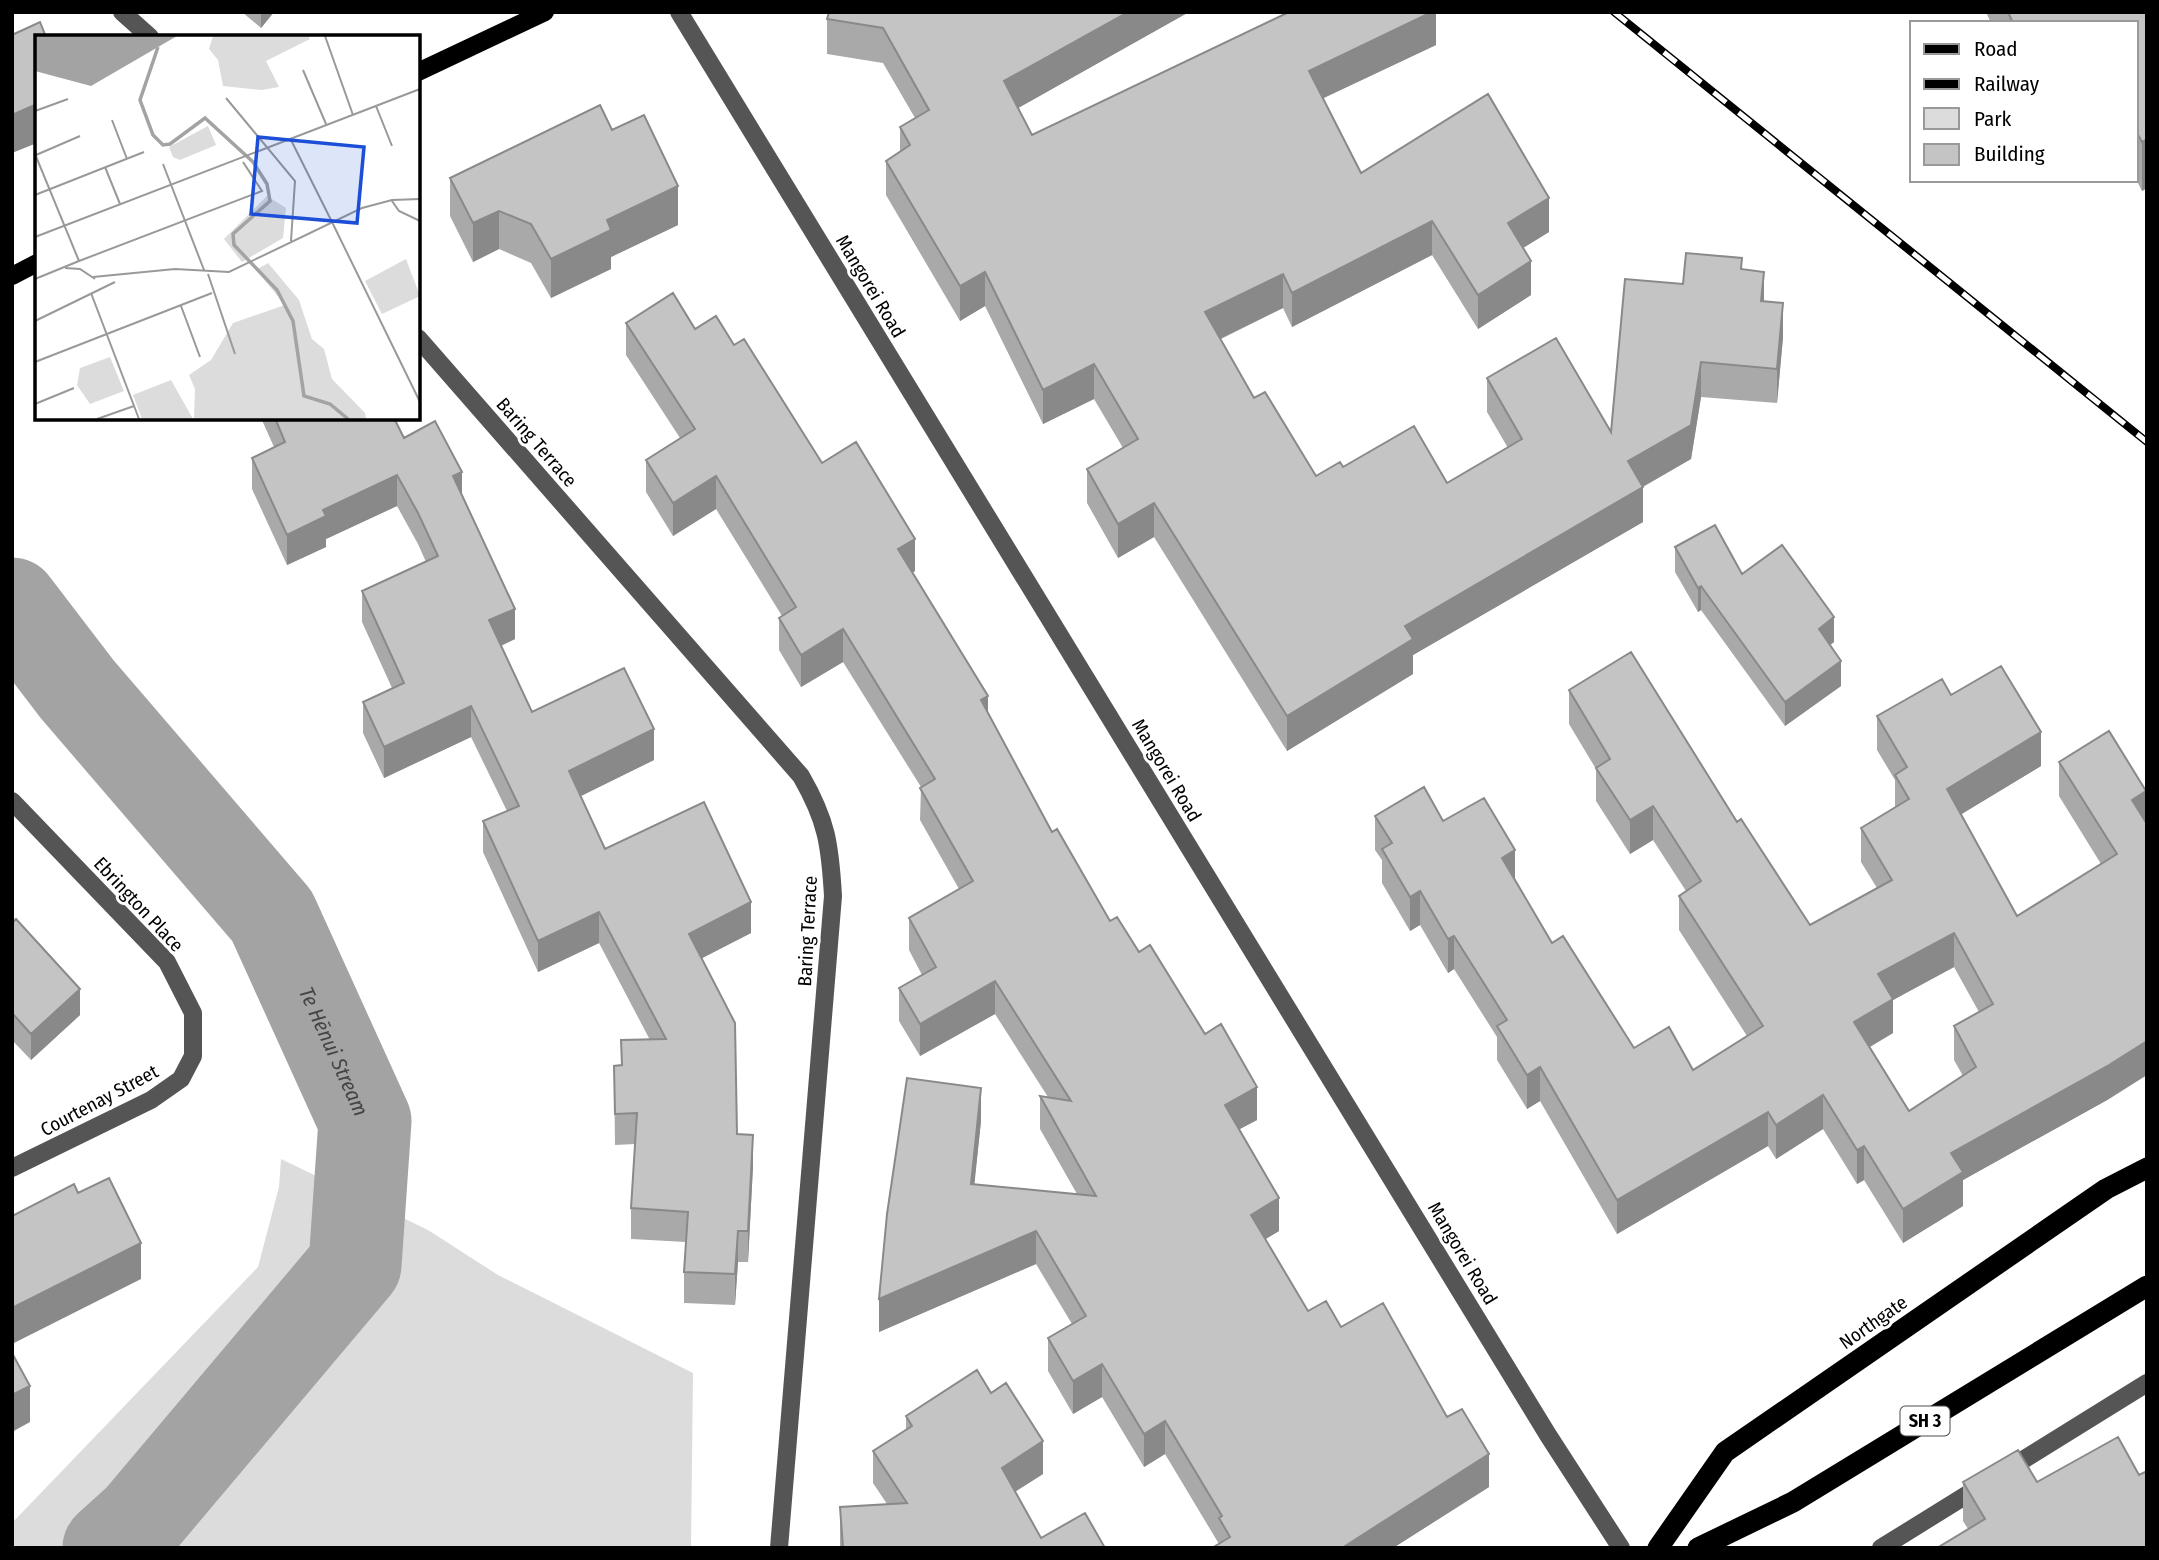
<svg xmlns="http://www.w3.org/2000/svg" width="2159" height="1560" font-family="'Fira Sans Condensed',sans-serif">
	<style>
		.green { fill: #dcdcdc }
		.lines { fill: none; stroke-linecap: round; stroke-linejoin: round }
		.river { stroke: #a3a3a3; stroke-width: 93 }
		.minor { stroke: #555; stroke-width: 18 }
		.major { stroke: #000; stroke-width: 18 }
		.highway { stroke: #000; stroke-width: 21 }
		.rail-casing { stroke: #000; stroke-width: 8 }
		.rail { stroke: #fff; stroke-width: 5; stroke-dasharray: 16; stroke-linecap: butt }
		.wall { fill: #a9a9a9; fill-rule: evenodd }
		.shaded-wall { fill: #898989 }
		.building { fill: #c4c4c4; stroke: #898989; stroke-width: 2; fill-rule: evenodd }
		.labels { text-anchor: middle; stroke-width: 6; stroke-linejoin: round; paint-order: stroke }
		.shield { fill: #fff; stroke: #4c4c4c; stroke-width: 2 }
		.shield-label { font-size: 18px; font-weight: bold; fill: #000 }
		.street-label { font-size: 19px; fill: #000; stroke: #fff }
		.water-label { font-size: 21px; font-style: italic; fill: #444; stroke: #fff }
		.inset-river { fill: none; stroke: #a3a3a3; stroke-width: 3.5 }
		.inset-road { fill: none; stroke: #999; stroke-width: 2 }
		.view { fill: #1d4ed8; fill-opacity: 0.15; stroke: #1d4ed8; stroke-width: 3.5 }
		.inset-edge { fill: none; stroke: #000; stroke-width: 3.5 }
	</style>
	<rect width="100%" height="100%" fill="#fff"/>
	<path class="green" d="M281 1159 428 1230 498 1275 693 1373 691 1548H12V1523L258 1267 279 1187Z"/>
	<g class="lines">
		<path class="river" id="s1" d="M12 604 77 689 272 916 365 1121 355 1265 140 1520 109 1548"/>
		<path class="minor" d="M122 12 150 37
			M679 12 1548 1435 1621 1548
			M418 338 801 776C827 821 830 845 833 896L779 1548
			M12 801 167 962 193 1013V1056L181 1079 151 1100 12 1168
			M1881 1548 2147 1383"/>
		<path class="major" d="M418 72 545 12
			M12 276 37 263"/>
		<path class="highway" d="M1658 1548 1725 1452 2106 1189 2147 1168
			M1698 1548 1793 1502 2147 1286"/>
		<defs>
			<path id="rail" d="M1614 12 2147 442"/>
		</defs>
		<use href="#rail" class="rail-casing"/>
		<use href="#rail" class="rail"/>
	</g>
	<path class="wall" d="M242 12H274L261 28Z
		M1189 12 1018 108 1032 135 1436 12V45L1323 98 1361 173 1549 232 1523 248 1531 295 1478 329 1432 255 1292 327 1283 308 1221 339 1254 398 1316 476 1343 467 1447 483 1508 448 1487 412V378L1611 432 1683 284 1742 270 1764 301 1783 337 1777 403 1701 397 1691 459 1643 487V522L1413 655V674L1287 751 1154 537 1118 558 1087 503V469L1123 448 1094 399 1043 424 985 306 960 321 886 195V161L900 151V127L915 118 883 63 827 54V19Z
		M1986 12H2147V188L2142 191 2136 179V23H1991Z
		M612 130 678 225 611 257V269L551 298 531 263 499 249 473 262 450 216V178Z
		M626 323 695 329 734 345 822 463 915 571 912 573 1052 832 1110 921 1139 952 1257 1120 1239 1129 1279 1231 1265 1239 1308 1311 1341 1327 1447 1417 1489 1487 1393 1548H1212L1219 1544 1165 1454 1144 1467 1102 1397 1073 1414 1048 1371V1338L1072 1324 1036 1264 879 1332 981 1121 974 1184 1077 1194 1040 1129V1096L1048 1097 995 1014 920 1056 899 1021V988L922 975 909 950V918L959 889 920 820 921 787 843 662 801 687 779 650V618L782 616 716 509 673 536 646 492V460L680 438 626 355Z
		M261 418H394L404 438 462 495 515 639 501 646 532 712 654 760 580 796 605 849 751 933 701 958 737 1134 753 1166 748 1262H738L735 1305 684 1303V1272L686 1242 631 1239V1208L635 1144 615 1145 614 1066H621V1040H650L599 943 538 972 483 852V821L507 811 471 737 384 778 363 733V702L392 688 362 622V591L426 562 418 544 397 506 326 539V547L287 565 252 489V458L274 447Z
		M1675 547 1742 574 1834 642 1830 645 1841 686 1785 726 1701 610 1698 612 1675 572Z
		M1569 690 1737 822 1810 925 1877 888 1861 862V828L1895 807V780L1877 750V716L1951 695 2041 766 1961 814 2017 916 2101 864 2059 796V762L2146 791 2109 1099 1963 1180V1206L1903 1243 1864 1180 1857 1184 1823 1129 1776 1159 1768 1146 1617 1234 1540 1101 1527 1109 1497 1060V1037L1454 969 1448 973 1420 925 1410 931 1382 883V860L1375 850V816L1443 821 1515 880 1552 943 1634 1048 1693 1070 1747 1036 1679 930V896L1686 891 1653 840 1630 854 1596 801V769L1569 724ZM1954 967 1979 1012 1954 1026V1060L1963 1076 1909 1111 1870 1047 1893 1033V1000Z
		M12 923 80 1015 31 1060 12 1040Z
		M906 1416 1043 1474 1015 1492 1041 1538 1105 1548H840V1507L887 1504 873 1483V1451L906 1430Z
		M1963 1482H2037L2147 1548 1968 1529 1963 1521Z"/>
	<path class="shaded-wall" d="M261 12H274L261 28Z
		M1128 12H1189L1004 116V81Z
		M1432 12H1436V45L1309 105V71Z
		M37 104V143L12 153V115Z
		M2147 139V188L2142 191V142Z
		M678 186V225L611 257V269L551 298V259L607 220Z
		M1549 198V232L1508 257V223Z
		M499 211V249L473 262V223Z
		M1432 221V255L1292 327V293Z
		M1531 261V295L1478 329V295Z
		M985 272V306L960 321V286Z
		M1764 272V306L1761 301Z
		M1283 274V308L1205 346V312Z
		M1783 303V337L1777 403V369Z
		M1701 362V397L1691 459 1628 495V461Z
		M1094 364V399L1043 424V390Z
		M462 472V502L453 476Z
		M397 475V506L326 539V547L287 565V535L323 510Z
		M716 476V509L673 536V503Z
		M1643 487V522L1413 655V674L1287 751V716L1405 626Z
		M1154 503V537L1118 558V524Z
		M915 539V571L898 582V549Z
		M1701 586V610L1698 612V588Z
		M515 609V639L489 651V620Z
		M1834 617V642L1819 654V629Z
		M843 629V662L801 687V655Z
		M1841 661V686L1785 726V702Z
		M988 696V728L981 700Z
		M471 706V737L384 778V747Z
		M654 729V760L569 802V771Z
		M2041 732V766L1947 823V789Z
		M2146 791V825L2132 800Z
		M1653 806V840L1630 854V820Z
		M1515 850V884L1502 858Z
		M1420 891V925L1410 931V897Z
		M751 902V933L689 965V934Z
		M599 912V943L538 972V941Z
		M1954 933V967L1893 1000V1033L1854 1056V1022L1878 974Z
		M1454 936V969L1448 973V939Z
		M995 981V1014L920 1056V1024Z
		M80 989V1015L31 1060V1034Z
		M2147 1041V1075L2109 1099 1963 1180V1206L1903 1243V1209L1951 1153Z
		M1540 1067V1101L1527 1109V1075Z
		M1257 1087V1120L1225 1137V1105Z
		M981 1088V1121L971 1217V1184Z
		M1823 1095V1129L1776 1159V1125Z
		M1768 1112V1146L1617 1234V1200Z
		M753 1135V1166L748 1262V1231Z
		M1864 1146V1180L1857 1184V1150Z
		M1279 1198V1231L1251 1248V1215Z
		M738 1231V1262L735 1305V1274Z
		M1036 1231V1264L879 1332V1299Z
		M141 1243V1279L12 1344V1308Z
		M1102 1364V1397L1073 1414V1381Z
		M30 1386V1422L12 1432V1395Z
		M1165 1421V1454L1144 1467V1434Z
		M1043 1441V1474L1002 1500V1468Z
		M1489 1454V1487L1393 1548H1342Z"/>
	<path class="building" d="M829 12H1128L1004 81 1032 135 1289 12H1432L1309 71 1361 173 1488 94 1549 198 1508 223 1531 261 1478 295 1432 221 1292 293 1283 274 1205 312 1254 398 1265 392 1316 476 1340 462 1343 467 1414 426 1447 483 1522 439 1487 378 1556 338 1611 432 1625 279 1683 284 1686 253 1742 258 1741 269 1764 272 1761 301 1783 303 1777 369 1701 362 1691 425 1628 461 1643 487 1405 626 1413 639 1287 716 1154 503 1118 524 1087 469 1138 439 1094 364 1043 390 985 272 960 286 886 161 910 145 900 127 929 110 883 28 827 19Z
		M2008 12H2147V139L2142 142 2136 131V23H2013Z
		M40 22 46 37H37V104L12 115V35Z
		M600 105 612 130 644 115 678 186 607 220 611 230 551 259 531 224 499 211 473 223 450 178Z
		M673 293 695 329 716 316 734 345 744 339 822 463 856 442 915 539 898 549 988 696 981 700 1052 832 1057 829 1110 921 1117 917 1139 952 1150 945 1205 1034 1221 1024 1257 1087 1225 1105 1279 1198 1251 1215 1308 1311 1326 1301 1341 1327 1383 1303 1447 1417 1462 1409 1489 1454 1342 1548H1212L1230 1537 1219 1518 1222 1516 1165 1421 1144 1434 1102 1364 1073 1381 1048 1338 1086 1316 1036 1231 879 1299 887 1214 907 1078 981 1088 971 1184 1096 1196 1040 1096 1071 1101 995 981 920 1024 899 988 936 967 909 918 973 881 920 788 935 779 843 629 801 655 779 618 796 607 716 476 673 503 646 460 695 429 626 323Z
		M275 418H394L404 438 435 421 462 472 453 476 515 609 489 620 532 712 624 668 654 729 569 771 605 849 704 802 751 902 689 934 735 1023 737 1134 753 1135 748 1231H738L735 1274 684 1272 688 1212 631 1208 637 1113 615 1114 614 1066 622 1065 621 1040 666 1039 599 912 538 941 483 821 519 806 471 706 384 747 363 702 404 683 362 591 438 556 418 513 397 475 323 510 326 516 287 535 252 458 285 442Z
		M1715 525 1742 574 1782 545 1834 617 1819 629 1841 661 1785 702 1701 586 1698 588 1675 547Z
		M1631 652 1737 822 1741 819 1810 925 1892 880 1861 828 1909 799 1895 775 1907 767 1877 716 1942 679 1951 695 2001 666 2041 732 1947 789 2017 916 2117 854 2059 762 2109 731 2146 791 2132 800 2147 824V1041L2109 1065 1951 1153 1963 1172 1903 1209 1864 1146 1857 1150 1823 1095 1776 1125 1768 1112 1617 1200 1540 1067 1527 1075 1497 1026 1507 1020 1454 936 1448 939 1420 891 1410 897 1382 849 1392 843 1375 816 1424 787 1443 821 1484 798 1515 850 1502 858 1552 943 1563 936 1634 1048 1669 1027 1693 1070 1763 1026 1679 896 1701 881 1653 806 1630 820 1596 768 1610 759 1569 690ZM1954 933 1993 1004 1954 1026 1976 1067 1909 1111 1854 1022 1893 999 1878 974Z
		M16 919 80 989 31 1034 12 1013V923Z
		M109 1178 141 1243 12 1308V1216L74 1184 78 1193Z
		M12 1353 30 1386 12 1395Z
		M977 1370 991 1393 1006 1383 1043 1441 1002 1468 1041 1538 1085 1513 1105 1548H843L840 1507 907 1503 873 1451 912 1426 906 1416Z
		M2118 1437 2139 1475 2147 1471V1548H1937L1985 1519 1963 1482 2018 1450 2037 1482Z"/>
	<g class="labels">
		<rect class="shield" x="1900.5" y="1406.5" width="49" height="29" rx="5"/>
		<g class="shield-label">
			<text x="1925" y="1427">SH 3</text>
		</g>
		<g class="street-label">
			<text transform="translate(871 286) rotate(59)" y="7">Mangorei Road</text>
			<text transform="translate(537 442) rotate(49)" y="7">Baring Terrace</text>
			<text transform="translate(1167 770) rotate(59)" y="7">Mangorei Road</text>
			<text transform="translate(139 904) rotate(47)" y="7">Ebrington Place</text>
			<text transform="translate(807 931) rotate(-87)" y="7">Baring Terrace</text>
			<text transform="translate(99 1100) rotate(-28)" y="7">Courtenay Street</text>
			<text transform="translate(1463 1253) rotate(59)" y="7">Mangorei Road</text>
			<text transform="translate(1873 1322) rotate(-35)" y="7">Northgate</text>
		</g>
		<g class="water-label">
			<text dy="7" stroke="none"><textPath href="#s1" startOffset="555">Te Hēnui Stream</textPath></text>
		</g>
	</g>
	<g transform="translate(35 35)">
		<rect width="385" height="385" fill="#fff"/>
		<path d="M178 1H273L275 4 231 26 244 52 227 55 188 51 183 25 174 14ZM173 91 181 110 145 125 138 122 134 112ZM232 161 251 173 248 203 207 227 189 204ZM371 224 385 261 347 279 330 246ZM233 228 264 265 277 304 289 314 297 344 330 378 331 384H159L160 354 154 340 176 325 198 288 250 270 221 235ZM75 322 89 356 55 369 42 350 45 333ZM136 345 158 384H107L98 360Z" fill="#dcdcdc"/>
		<path d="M0 1H142L56 51 0 36Z" fill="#a3a3a3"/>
		<path class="inset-river" d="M123 12 105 65 118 100 128 110 135 109 170 83 218 127 232 149 235 166 198 199 199 210 242 255 258 286 269 361 295 369 313 384"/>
		<path class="inset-road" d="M290 1 318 80M268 35 291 89M191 63 260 146 256 206M341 71 357 111M0 76 33 64M77 85 92 124M255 103 297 187M0 115 1 120 45 101M0 119 44 226M128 129 169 235M70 132 85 169M0 160 109 117M357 166 364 176 385 186M297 187 385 367M0 202 385 54M44 226 227 156 208 127M30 233 45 234 60 244M173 239 200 319M58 242 140 234 194 237 327 173 357 165 385 164M0 244 44 226M56 258 104 384M146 271 165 322M0 286 80 247M0 327 177 258M0 369 39 353M62 384 99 371"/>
		<path class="view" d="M223 102 329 112 322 188 216 179Z"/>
		<rect width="385" height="385" class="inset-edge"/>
	</g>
	<rect width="2159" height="1560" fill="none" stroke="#000000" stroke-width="28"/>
	<rect x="1910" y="21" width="228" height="161" fill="#ffffff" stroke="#999999" stroke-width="2"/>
	<rect x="1924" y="44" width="35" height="10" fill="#000000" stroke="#999999" stroke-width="2"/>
	<text x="1974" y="56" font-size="21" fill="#000000">Road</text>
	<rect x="1924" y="79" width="35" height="10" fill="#000000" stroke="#999999" stroke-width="2"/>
	<text x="1974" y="91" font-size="21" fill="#000000">Railway</text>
	<rect x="1924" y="108" width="35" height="21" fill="#dcdcdc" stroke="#999999" stroke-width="2"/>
	<text x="1974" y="126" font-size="21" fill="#000000">Park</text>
	<rect x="1924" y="144" width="35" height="21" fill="#c4c4c4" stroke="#999999" stroke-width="2"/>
	<text x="1974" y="161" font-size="21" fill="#000000">Building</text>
</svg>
